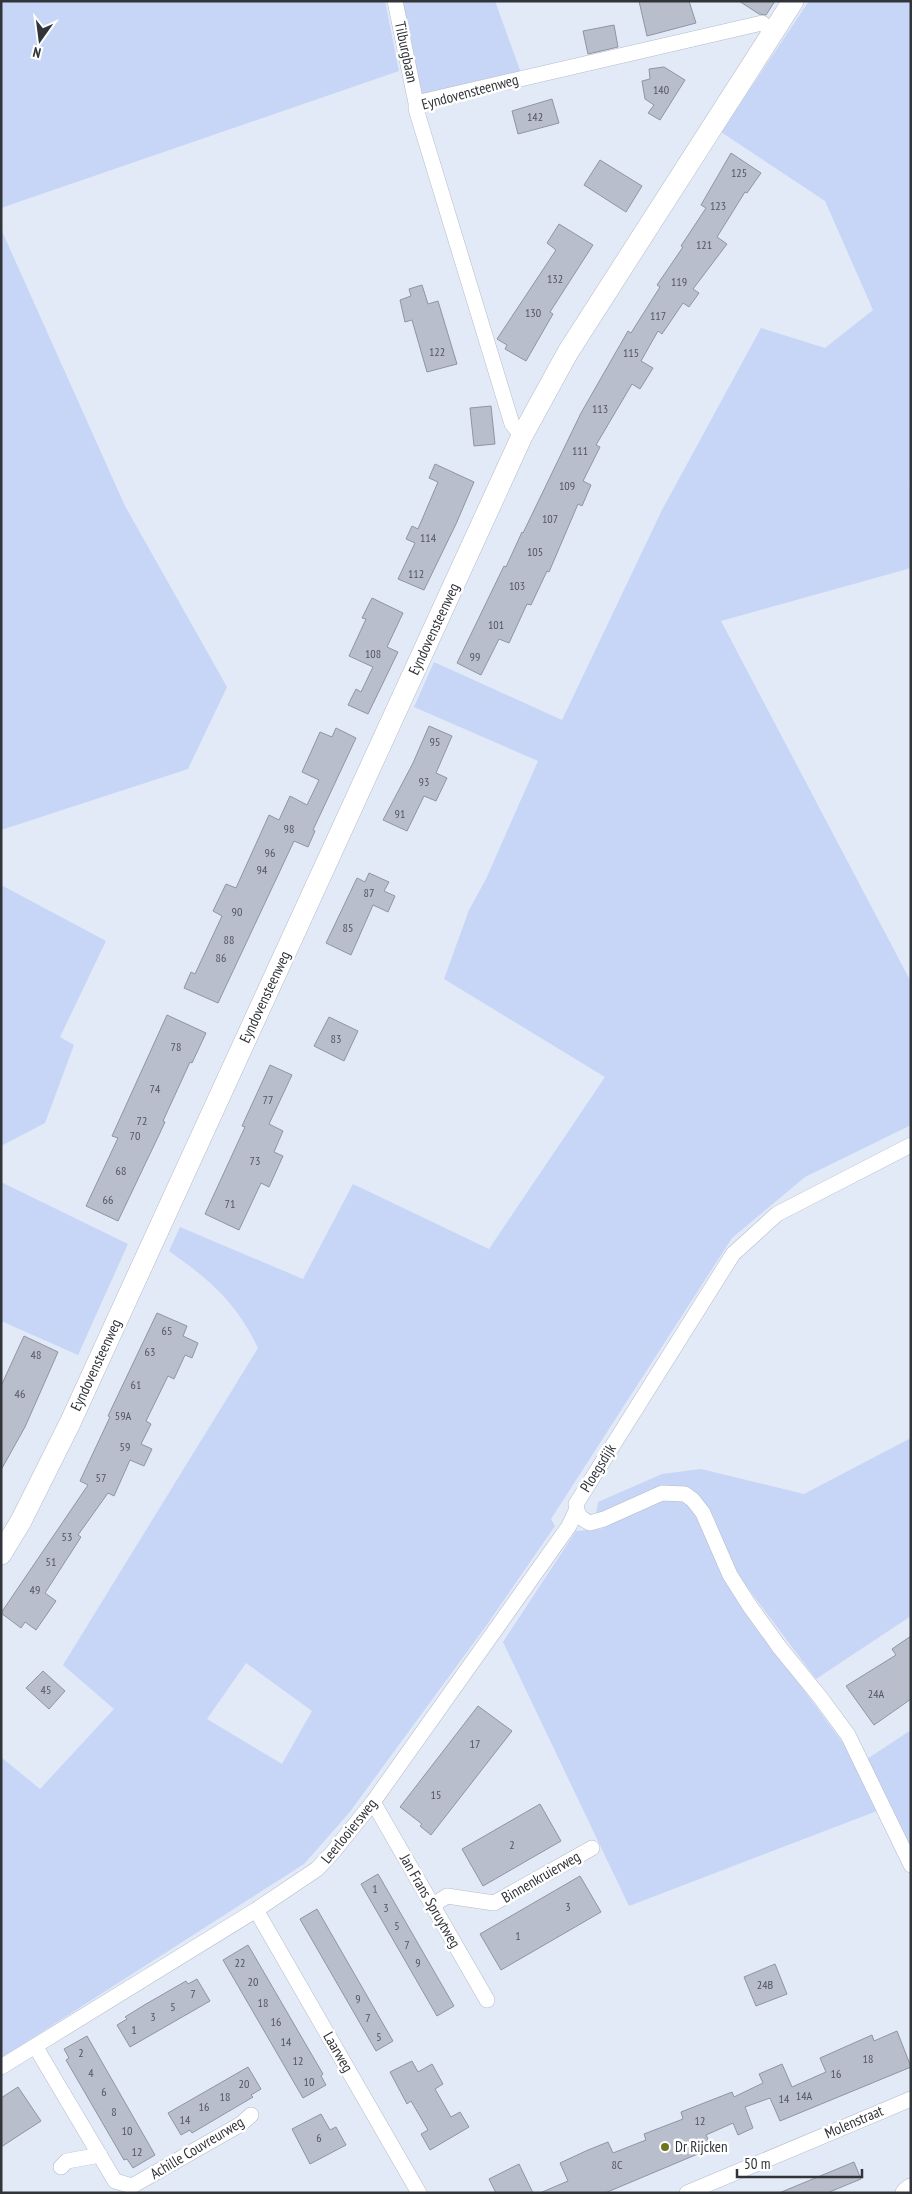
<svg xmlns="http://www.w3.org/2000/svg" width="912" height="2194" font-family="'PT Sans Narrow',sans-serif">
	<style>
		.green { fill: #c7d6f7; fill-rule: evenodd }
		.building { fill: #b8becc; stroke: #8f95a2 }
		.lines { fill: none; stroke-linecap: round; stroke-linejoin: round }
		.street-casing { stroke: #b5bbc8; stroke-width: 16 }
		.secondary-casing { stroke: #b5bbc8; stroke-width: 22 }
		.street { stroke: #fff; stroke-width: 15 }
		.secondary { stroke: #fff; stroke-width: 21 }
		.poi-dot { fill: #6d751e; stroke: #fff; stroke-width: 2 }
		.labels { text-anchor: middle; stroke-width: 5; stroke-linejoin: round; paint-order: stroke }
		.number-label { font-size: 12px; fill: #53565e }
		.street-label { font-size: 15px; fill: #313439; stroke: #fff }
		.poi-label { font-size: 15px; fill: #313439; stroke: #fff; text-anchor: start }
	</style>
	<rect width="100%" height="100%" fill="#e2e9f7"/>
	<path class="green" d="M1 1H385L399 71 1 208Z
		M400 1H495L521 73 425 95 416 88Z
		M809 1H911V484L909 486 911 490V568L721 621 911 982V1125L805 1177 732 1238 551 1519 555 1526 486 1626 349 1813 304 1864 1 2058V1757L40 1789 114 1709 63 1665 258 1348C236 1302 210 1280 169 1251L180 1227 303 1279 353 1184 489 1249 605 1077 444 979 469 910 486 879 538 761 414 707 434 662 562 720 662 510 761 328 825 348 873 310 825 201 721 132ZM246 1663 312 1711 282 1764 207 1719Z
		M1 229 125 506 227 687 188 769 1 830Z
		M1 885 106 941 60 1037 74 1045 45 1123 1 1146Z
		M1 1182 128 1244 78 1355 1 1321Z
		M911 1438V1616L816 1679 738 1575 699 1496C691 1490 684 1486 674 1486 655 1486 615 1507 596 1515L598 1502 662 1474 701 1469 804 1494Z
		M666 1500H678L689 1505 698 1517 717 1563 732 1593 846 1747 877 1811 629 1906 503 1642 576 1531 601 1529 651 1505Z
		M911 1730V1851L867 1759Z"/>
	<path class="building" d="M639 1H689L696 23 647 36Z
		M739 1H775L766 15 759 14Z
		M614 25 618 47 588 54 583 31Z
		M664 67 685 80 660 120 648 113 654 105 645 99 642 81 650 79 649 69Z
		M552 99 559 123 518 134 512 111Z
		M731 153 761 173 747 193 745 192 717 237 727 244 693 289 699 293 689 307 683 303 662 334 658 331 641 361 653 368 640 389 632 384 596 445 600 447 583 481 591 485 582 506 578 504 549 572 547 571 531 605 527 604 509 643 499 639 481 675 457 663 504 566 506 567 522 532 523 533 581 413 628 331 631 333 660 287 657 285 683 247 681 246 706 208 701 205Z
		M600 160 642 186 626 212 584 185Z
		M559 224 593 245 550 312 553 314 526 361 505 349 507 345 497 339 556 250 547 243Z
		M422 285 428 304 438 301 457 364 427 372 412 320 405 322 400 300 411 296 409 289Z
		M491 406 495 444 474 446 470 408Z
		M435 464 474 482 456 524 424 590 398 579 415 543 406 539 412 526 418 529 438 482 429 478Z
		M372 598 403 613 387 647 398 652 368 714 348 705 356 689 361 692 373 667 349 656 366 619 362 618Z
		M429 726 452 736 436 773 447 778 436 801 424 796 407 831 383 820 413 763Z
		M336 728 356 738 313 830 315 831 308 847 294 841 218 1003 184 988 191 972 195 974 222 916 213 911 226 884 236 888 269 815 279 820 290 796 307 805 319 780 302 772 320 732 332 737Z
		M369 873 389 882 384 891 395 896 388 912 373 905 351 955 326 943 357 878 365 882Z
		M167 1015 206 1033 192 1063 190 1062 163 1121 165 1122 158 1137 118 1221 86 1206 118 1138 112 1136Z
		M329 1017 358 1031 344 1061 314 1046Z
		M270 1065 292 1075 269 1124 283 1131 274 1152 283 1156 269 1187 261 1183 239 1230 205 1214 245 1127 242 1126Z
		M157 1313 187 1326 183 1336 198 1343 192 1358 185 1355 174 1379 168 1376 146 1421 151 1424 141 1444 152 1449 144 1466 130 1460 114 1496 108 1493 78 1535 81 1537 45 1593 56 1601 36 1630 25 1622 21 1628 1 1613 88 1485 80 1481 110 1417 108 1416Z
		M24 1336 58 1352 25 1427 1 1470V1386Z
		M911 1636V1699L874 1725 846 1686 896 1655 892 1649Z
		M43 1671 65 1691 49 1709 26 1688Z
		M478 1706 512 1731 431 1835 420 1826 422 1824 400 1807Z
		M540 1804 561 1841 483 1886 462 1849Z
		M378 1874 454 2006 437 2016 361 1884Z
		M580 1876 601 1912 501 1970 480 1934Z
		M317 1909 393 2041 376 2051 300 1919Z
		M248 1945 323 2074 321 2076 326 2085 303 2098 223 1960Z
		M775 1964 787 1994 756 2006 744 1977Z
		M197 1979 210 2001 130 2047 117 2025 127 2019 125 2017 146 2004 186 1981 188 1984Z
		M897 2031 911 2067 780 2121 770 2098 745 2107 753 2128 738 2135 733 2123 706 2135 712 2148 605 2193H540L568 2181 560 2163 588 2150 608 2142 613 2153 646 2140 644 2134 683 2119 681 2112 732 2092 734 2097 763 2083 759 2074 782 2064 792 2087 826 2072 820 2058 872 2035 874 2041Z
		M87 2036 155 2155 133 2168 127 2159 124 2160 66 2060 69 2058 64 2049Z
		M412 2061 418 2072 432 2064 443 2084 435 2089 451 2117 460 2112 469 2127 430 2150 421 2134 428 2130 411 2101 407 2104 390 2072Z
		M248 2067 261 2089 251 2095 253 2097 214 2120 192 2133 190 2130 181 2135 168 2113Z
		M18 2087 41 2121 1 2147V2098Z
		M321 2114 330 2130 336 2127 346 2145 310 2164 292 2129Z
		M854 2162 861 2179 827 2193H779Z
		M519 2164 533 2193H496L489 2179Z"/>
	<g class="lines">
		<defs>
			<path id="street" d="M395 1 416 103V109L512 424 522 436
				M416 103 762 23 773 32
				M911 1145 777 1214 733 1254 576 1504C577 1515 580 1518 590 1523L604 1519 662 1493 685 1494 693 1500 703 1513 730 1575 749 1605 780 1648 820 1697 848 1735 911 1865
				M373 1802 487 2000
				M433 1905 447 1896 494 1903 592 1848
				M256 1910 419 2193
				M35 2046 115 2181 132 2186 241 2124 251 2115
				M1 2067 256 1910 317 1869 333 1852 373 1802 569 1526 576 1511
				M61 2167 67 2161 100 2155
				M687 2193 911 2099"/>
			<path id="secondary" d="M1 1554 21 1521 70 1423 522 436 568 352 793 1
				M906 2193 911 2189"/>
		</defs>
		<use href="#street" class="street-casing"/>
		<use href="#secondary" class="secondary-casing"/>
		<use href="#street" class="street"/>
		<use href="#secondary" class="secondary"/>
	</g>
	<circle class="poi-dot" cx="665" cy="2147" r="5"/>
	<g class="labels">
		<g class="number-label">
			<text x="661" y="94">140</text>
			<text x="535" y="121">142</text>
			<text x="739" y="177">125</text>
			<text x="718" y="210">123</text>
			<text x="704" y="249">121</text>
			<text x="555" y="283">132</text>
			<text x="679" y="286">119</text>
			<text x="533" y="317">130</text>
			<text x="658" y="320">117</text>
			<text x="437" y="356">122</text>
			<text x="631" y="357">115</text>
			<text x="600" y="413">113</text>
			<text x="580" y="455">111</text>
			<text x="567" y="490">109</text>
			<text x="550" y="523">107</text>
			<text x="428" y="542">114</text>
			<text x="535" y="556">105</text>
			<text x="416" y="578">112</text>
			<text x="517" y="590">103</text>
			<text x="496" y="629">101</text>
			<text x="373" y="658">108</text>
			<text x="475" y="661">99</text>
			<text x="435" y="746">95</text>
			<text x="424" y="786">93</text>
			<text x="400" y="818">91</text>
			<text x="289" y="833">98</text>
			<text x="270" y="857">96</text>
			<text x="262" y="874">94</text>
			<text x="369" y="897">87</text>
			<text x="237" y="916">90</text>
			<text x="348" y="932">85</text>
			<text x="229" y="944">88</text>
			<text x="221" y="962">86</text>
			<text x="336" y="1043">83</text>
			<text x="176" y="1051">78</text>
			<text x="155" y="1093">74</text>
			<text x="268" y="1104">77</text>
			<text x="142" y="1125">72</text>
			<text x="135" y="1140">70</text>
			<text x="255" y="1165">73</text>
			<text x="121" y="1175">68</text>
			<text x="108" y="1204">66</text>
			<text x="230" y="1208">71</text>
			<text x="167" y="1335">65</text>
			<text x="150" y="1356">63</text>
			<text x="36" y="1359">48</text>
			<text x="136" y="1389">61</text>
			<text x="20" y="1398">46</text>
			<text x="123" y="1420">59A</text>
			<text x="125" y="1451">59</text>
			<text x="101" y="1482">57</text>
			<text x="67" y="1541">53</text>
			<text x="51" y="1566">51</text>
			<text x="35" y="1594">49</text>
			<text x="46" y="1694">45</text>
			<text x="876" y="1698">24A</text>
			<text x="475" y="1748">17</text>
			<text x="436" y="1799">15</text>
			<text x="512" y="1849">2</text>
			<text x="375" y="1893">1</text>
			<text x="568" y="1911">3</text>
			<text x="386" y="1912">3</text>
			<text x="397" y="1930">5</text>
			<text x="518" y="1940">1</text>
			<text x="407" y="1949">7</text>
			<text x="240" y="1967">22</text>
			<text x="418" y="1967">9</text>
			<text x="253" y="1986">20</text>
			<text x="765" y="1989">24B</text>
			<text x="193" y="1998">7</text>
			<text x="358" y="2003">9</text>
			<text x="263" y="2007">18</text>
			<text x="173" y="2011">5</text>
			<text x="153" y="2021">3</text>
			<text x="368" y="2022">7</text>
			<text x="276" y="2026">16</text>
			<text x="134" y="2034">1</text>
			<text x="379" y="2041">5</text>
			<text x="286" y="2046">14</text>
			<text x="81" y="2057">2</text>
			<text x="868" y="2063">18</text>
			<text x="298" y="2065">12</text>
			<text x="91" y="2077">4</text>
			<text x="836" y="2078">16</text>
			<text x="309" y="2086">10</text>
			<text x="244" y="2088">20</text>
			<text x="104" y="2096">6</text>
			<text x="804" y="2100">14A</text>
			<text x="225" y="2101">18</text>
			<text x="784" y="2103">14</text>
			<text x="204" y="2111">16</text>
			<text x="114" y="2116">8</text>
			<text x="185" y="2124">14</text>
			<text x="700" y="2125">12</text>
			<text x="127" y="2135">10</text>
			<text x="319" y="2142">6</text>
			<text x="137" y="2156">12</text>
			<text x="617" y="2169">8C</text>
		</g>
		<g class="street-label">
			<text transform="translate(406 52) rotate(78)" y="5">Tilburgbaan</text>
			<text transform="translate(470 92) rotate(-15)" y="5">Eyndovensteenweg</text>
			<text transform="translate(434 629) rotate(-65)" y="5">Eyndovensteenweg</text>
			<text transform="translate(265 997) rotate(-65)" y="5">Eyndovensteenweg</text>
			<text transform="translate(96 1365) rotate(-65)" y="5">Eyndovensteenweg</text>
			<text transform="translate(598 1468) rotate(-58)" y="5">Ploegsdijk</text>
			<text transform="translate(349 1831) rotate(-51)" y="5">Leerlooiersweg</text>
			<text transform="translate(541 1877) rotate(-30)" y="5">Binnenkruierweg</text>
			<text transform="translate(430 1901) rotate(60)" y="5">Jan Frans Spruytweg</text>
			<text transform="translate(338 2052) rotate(60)" y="5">Laarweg</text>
			<text transform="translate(854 2122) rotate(-23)" y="5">Molenstraat</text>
			<text transform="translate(197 2148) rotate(-31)" y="5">Achille Couvreurweg</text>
		</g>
		<g class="poi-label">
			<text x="675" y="2152">Dr Rijcken</text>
		</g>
	</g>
	<rect width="912" height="2194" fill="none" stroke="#313439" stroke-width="5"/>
	<g transform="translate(40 40) rotate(194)" stroke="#ffffff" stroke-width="4" paint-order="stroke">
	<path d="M0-4L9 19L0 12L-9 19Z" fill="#313439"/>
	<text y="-8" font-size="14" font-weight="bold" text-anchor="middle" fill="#313439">N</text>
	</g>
	<path d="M737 2169v8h125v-8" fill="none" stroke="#313439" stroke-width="2.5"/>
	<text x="744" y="2169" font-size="15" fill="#313439" stroke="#ffffff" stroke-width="4" paint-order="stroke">50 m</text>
</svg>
